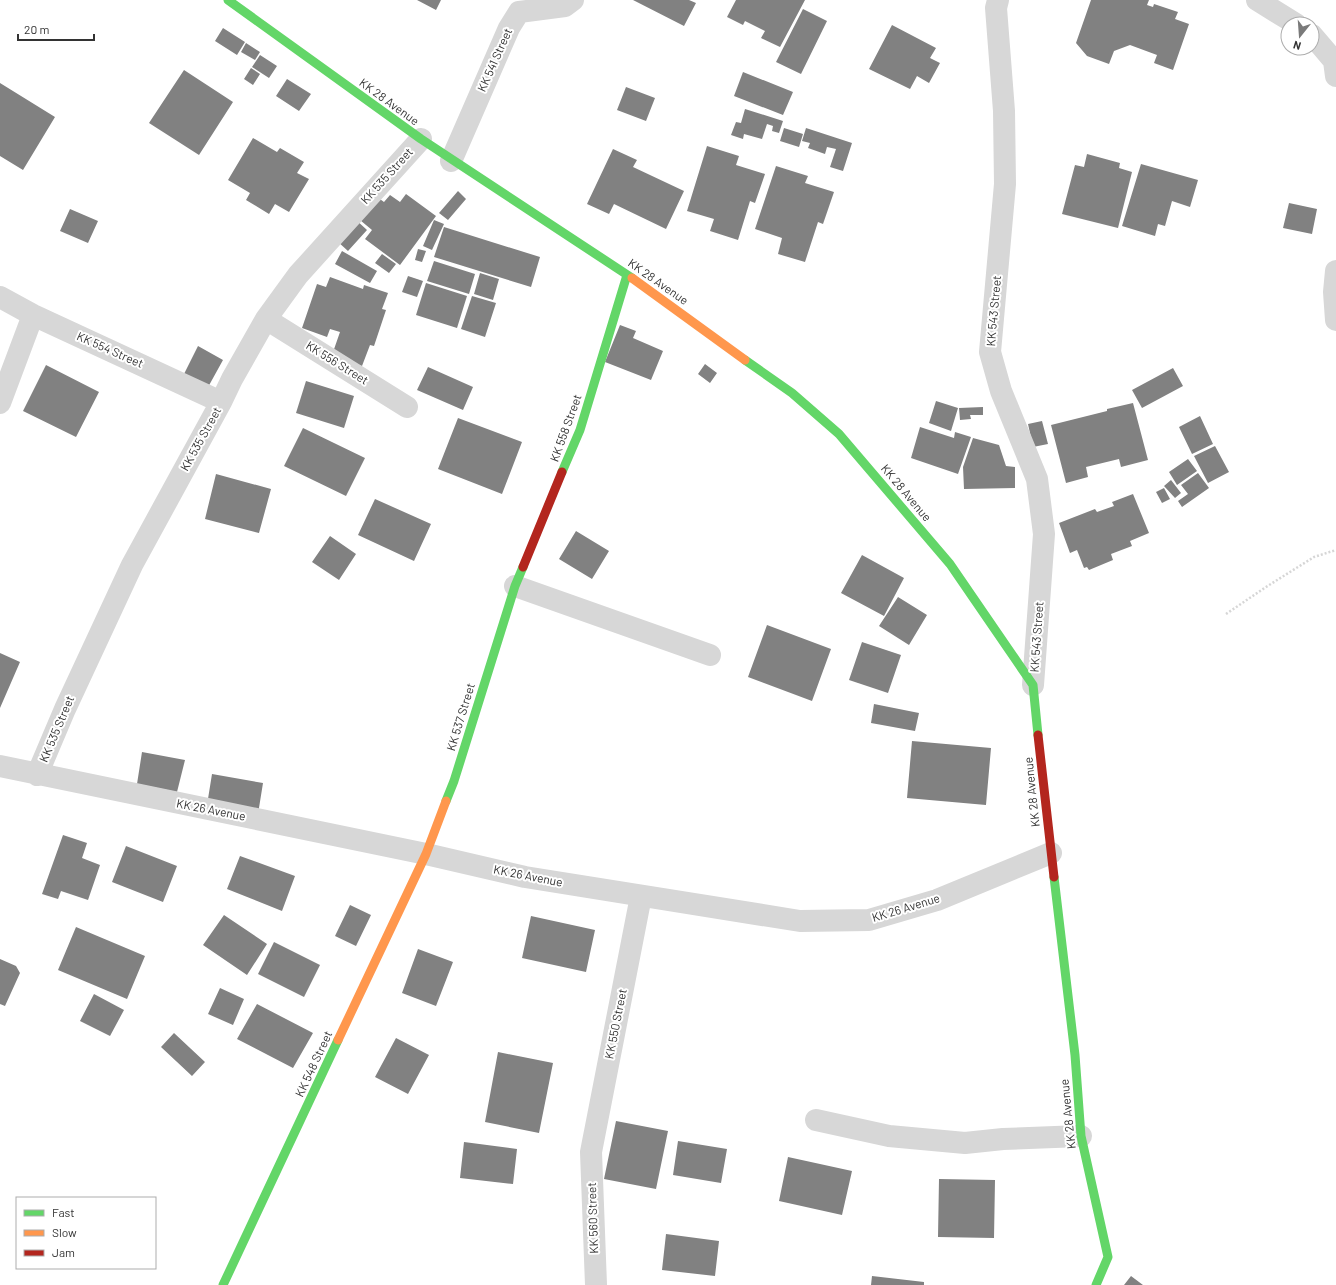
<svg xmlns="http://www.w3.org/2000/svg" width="1336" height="1285" font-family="Barlow,sans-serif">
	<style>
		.building { fill: #818181 }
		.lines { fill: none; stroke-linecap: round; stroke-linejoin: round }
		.path { stroke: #d6d6d6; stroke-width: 2.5; stroke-dasharray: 2 2; stroke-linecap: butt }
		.street { stroke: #d7d7d7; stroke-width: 22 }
		.fast { stroke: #63d668; stroke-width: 9 }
		.slow { stroke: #ff974d; stroke-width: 9 }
		.jam { stroke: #b3261e; stroke-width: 9 }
		.labels { text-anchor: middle; stroke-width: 4; stroke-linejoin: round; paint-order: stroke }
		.street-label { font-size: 12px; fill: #333; stroke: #fff }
	</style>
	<rect width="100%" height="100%" fill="#fff"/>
	<path class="building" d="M417 0H441L436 10Z
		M633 0H689L696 3 684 26Z
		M736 0H805L780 47 761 38 765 31 745 21 743 25 727 17Z
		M1091 0H1149L1147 5 1153 7 1154 4 1178 12 1175 19 1189 24 1173 70 1154 63 1157 55 1130 45 1114 51 1109 64 1087 56 1076 43Z
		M803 9 827 21 801 74 776 62Z
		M892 25 936 48 930 58 940 63 929 83 917 76 910 89 869 69Z
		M223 28 245 42 237 55 215 41Z
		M246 43 260 52 255 60 241 52Z
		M260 55 277 66 269 78 252 67Z
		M251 68 260 74 253 85 244 79Z
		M184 70 233 102 199 155 149 123Z
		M743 72 793 92 783 115 734 96Z
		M287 79 311 94 299 111 276 96Z
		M0 83 55 117 23 170 0 156Z
		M626 87 655 98 646 121 617 110Z
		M745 109 783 121 779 133 772 131 773 126 767 124 762 139 744 134 743 139 731 135 736 122 741 123Z
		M784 128 803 134 799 147 780 141Z
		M806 128 852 143 843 171 830 167 836 149 827 147 825 154 808 148 810 143 802 141Z
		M253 138 277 152 280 148 304 162 297 173 309 179 289 212 275 204 269 214 246 200 250 193 228 180Z
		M707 146 739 156 736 165 765 174 755 203 750 201 738 240 710 231 714 219 687 211Z
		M613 149 637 160 633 167 684 191 666 229 614 204 609 214 587 204Z
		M1087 154 1120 163 1119 168 1132 172 1118 228 1062 214 1075 165 1084 167Z
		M1141 164 1198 180 1190 207 1172 201 1165 226 1158 224 1155 236 1122 226Z
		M776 166 808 176 805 183 834 192 823 224 818 222 805 262 778 254 782 238 755 229Z
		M458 191 466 199 448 220 439 213Z
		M406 194 436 216 400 265 365 239 372 230 360 220 377 197 384 202 390 195 400 202Z
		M1289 203 1317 209 1312 234 1283 228Z
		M70 209 98 221 88 243 60 231Z
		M355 219 367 230 348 251 337 241Z
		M434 220 444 224 432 250 423 246Z
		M444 227 540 257 531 287 434 257Z
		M418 249 426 251 422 262 415 260Z
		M342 251 377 271 370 283 335 264Z
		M382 254 396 264 389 273 375 263Z
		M434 261 475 274 469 294 427 281Z
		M480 273 499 279 493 300 474 294Z
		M408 276 423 281 417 297 402 292Z
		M330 277 363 289 364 285 388 293 382 309 386 310 374 346 370 345 362 366 332 355 340 332 330 329 327 337 302 328 317 284 326 287Z
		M426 283 467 296 457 328 416 315Z
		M472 296 496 303 485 337 461 329Z
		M620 325 636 331 633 338 663 351 651 380 605 362Z
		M198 346 223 360 207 389 183 376Z
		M705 364 717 373 710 383 698 374Z
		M46 365 99 392 76 437 23 411Z
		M428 367 473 387 463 410 417 390Z
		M1173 368 1183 386 1142 408 1132 390Z
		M306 381 354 396 344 428 296 413Z
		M936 401 958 408 951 431 929 423Z
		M1133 403 1148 460 1121 467 1119 459 1086 467 1088 477 1066 483 1051 425 1107 411V409Z
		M983 407V415H970L971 419 960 420 959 408Z
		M1200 416 1213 444 1192 454 1179 427Z
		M458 418 522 442 502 494 438 469Z
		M1042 421 1048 444 1033 447 1028 424Z
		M920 427 954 438 955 432 971 437 958 474 911 458Z
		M303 428 365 458 346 496 284 466Z
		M973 438 999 445 1006 466 1015 467V488L964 489 963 467Z
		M1215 446 1229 472 1208 483 1194 456Z
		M1188 459 1197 471 1177 485 1169 472Z
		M1198 473 1209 488 1182 507 1178 501 1188 494 1181 485Z
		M216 474 271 489 259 533 205 519Z
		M1171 480 1181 493 1175 498 1164 486Z
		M1164 488 1170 499 1162 503 1156 492Z
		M1133 494 1149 533 1130 541 1132 546 1111 554 1113 560 1089 570 1087 567 1084 568 1077 550 1070 553 1059 523 1095 509 1097 512 1114 506 1112 502Z
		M375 499 431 524 414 561 358 535Z
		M576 531 609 551 592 579 559 559Z
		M330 536 356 554 339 580 312 562Z
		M862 555 904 578 884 616 841 593Z
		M898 597 927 615 909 645 879 626Z
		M767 625 831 649 812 701 748 677Z
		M862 642 901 655 888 693 849 680Z
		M0 653 20 662 0 708Z
		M874 704 919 713 915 731 871 723Z
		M912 741 991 748 986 805 907 798Z
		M142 752 185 760 177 792 137 784Z
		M212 774 263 783 258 814 207 805Z
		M63 835 87 843 82 858 100 865 88 900 61 891 58 899 42 894Z
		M126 846 177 866 163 902 112 882Z
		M240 856 295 876 282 911 227 889Z
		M350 905 371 915 356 946 335 936Z
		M224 915 267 944 247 975 203 945Z
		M531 916 595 930 586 972 522 958Z
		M76 927 145 956 127 999 58 970Z
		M274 942 320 965 304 997 258 974Z
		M418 949 453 962 436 1006 402 993Z
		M0 959 16 966 20 973 5 1006 0 1004Z
		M220 988 244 999 233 1025 208 1014Z
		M94 994 124 1010 110 1036 80 1021Z
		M257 1004 313 1033 293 1068 237 1039Z
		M174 1033 205 1062 192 1076 161 1047Z
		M396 1038 429 1055 408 1094 375 1077Z
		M498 1052 553 1063 539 1133 485 1122Z
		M616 1121 668 1131 656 1189 604 1179Z
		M678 1141 727 1149 721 1183 673 1175Z
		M464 1142 517 1149 513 1184 460 1178Z
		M788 1157 852 1171 842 1215 779 1201Z
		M939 1179 995 1180 994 1238 938 1237Z
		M666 1234 719 1241 715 1276 662 1270Z
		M872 1276 924 1282V1285H871Z
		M1131 1276 1143 1285H1124Z"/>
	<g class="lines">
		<path class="path" d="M1226 614 1266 587 1314 557 1336 550"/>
		<path class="street" d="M998 0 996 8 1004 111 1005 184 990 352 1001 391 1037 479 1044 534 1033 685
			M1257 0 1296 24
			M1312 35 1334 61 1336 76
			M451 161 509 28 519 12 565 6 573 0
			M1336 271 1334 292 1336 320
			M0 297 33 315 221 402
			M266 319 407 407
			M0 403 33 315
			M515 586 710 655
			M0 766 426 854 525 877 800 921 869 920 937 900 1051 853
			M37 775 65 709 132 565 221 402 232 379 266 319 298 275 421 139
			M816 1120 889 1136 965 1143 1003 1139 1081 1136
			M596 1285 591 1152 641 896"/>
		<path class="fast" d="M228 0 421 139 632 278
			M745 360 792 393 839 434 950 564 1033 685 1038 735
			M562 472 580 430 627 275
			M446 801 454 781 515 586 523 567
			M1054 877 1075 1055 1081 1136 1108 1257 1096 1285
			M223 1285 338 1040"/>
		<path class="slow" d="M632 278 745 360
			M338 1040 426 854 446 801"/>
		<path class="jam" d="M523 567 562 472
			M1038 735 1054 877"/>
	</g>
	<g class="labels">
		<g class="street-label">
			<text transform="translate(495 60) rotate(-66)" y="4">KK 541 Street</text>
			<text transform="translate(389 102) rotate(36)" y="4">KK 28 Avenue</text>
			<text transform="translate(387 176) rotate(-48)" y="4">KK 535 Street</text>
			<text transform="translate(658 282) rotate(35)" y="4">KK 28 Avenue</text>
			<text transform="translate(994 311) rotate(-85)" y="4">KK 543 Street</text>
			<text transform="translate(110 350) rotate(24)" y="4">KK 554 Street</text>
			<text transform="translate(337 363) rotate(32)" y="4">KK 556 Street</text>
			<text transform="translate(566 428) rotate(-70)" y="4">KK 558 Street</text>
			<text transform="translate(201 439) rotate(-61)" y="4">KK 535 Street</text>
			<text transform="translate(906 493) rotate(50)" y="4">KK 28 Avenue</text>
			<text transform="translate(1037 637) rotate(-86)" y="4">KK 543 Street</text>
			<text transform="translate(461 717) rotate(-73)" y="4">KK 537 Street</text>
			<text transform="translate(57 729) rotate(-67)" y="4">KK 535 Street</text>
			<text transform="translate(1032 792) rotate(-96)" y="4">KK 28 Avenue</text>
			<text transform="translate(211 810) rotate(11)" y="4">KK 26 Avenue</text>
			<text transform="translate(528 876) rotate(11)" y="4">KK 26 Avenue</text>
			<text transform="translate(906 908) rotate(-17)" y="4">KK 26 Avenue</text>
			<text transform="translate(616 1024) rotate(-79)" y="4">KK 550 Street</text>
			<text transform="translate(314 1064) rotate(-65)" y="4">KK 548 Street</text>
			<text transform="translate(1068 1114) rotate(-96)" y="4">KK 28 Avenue</text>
			<text transform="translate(593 1218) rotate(-92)" y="4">KK 560 Street</text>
		</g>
	</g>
	<rect x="16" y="1197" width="140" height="72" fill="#ffffff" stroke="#adadad"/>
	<rect x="24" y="1210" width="20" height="6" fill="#63d668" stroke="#adadad"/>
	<text x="52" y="1217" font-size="12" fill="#333333">Fast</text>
	<rect x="24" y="1230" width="20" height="6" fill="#ff974d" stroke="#adadad"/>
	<text x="52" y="1237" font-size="12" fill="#333333">Slow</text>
	<rect x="24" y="1250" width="20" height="6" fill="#b3261e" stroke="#adadad"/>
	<text x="52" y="1257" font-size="12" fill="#333333">Jam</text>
	<g transform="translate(1300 36) rotate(197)"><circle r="19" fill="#ffffff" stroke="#adadad"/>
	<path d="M0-3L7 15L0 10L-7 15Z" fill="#7a7a7a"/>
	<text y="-6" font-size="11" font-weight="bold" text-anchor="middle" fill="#333333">N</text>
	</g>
	<path d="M18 34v6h76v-6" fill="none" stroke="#333333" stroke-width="2"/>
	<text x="24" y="34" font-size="12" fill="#333333" stroke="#ffffff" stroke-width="3" paint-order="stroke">20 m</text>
</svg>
